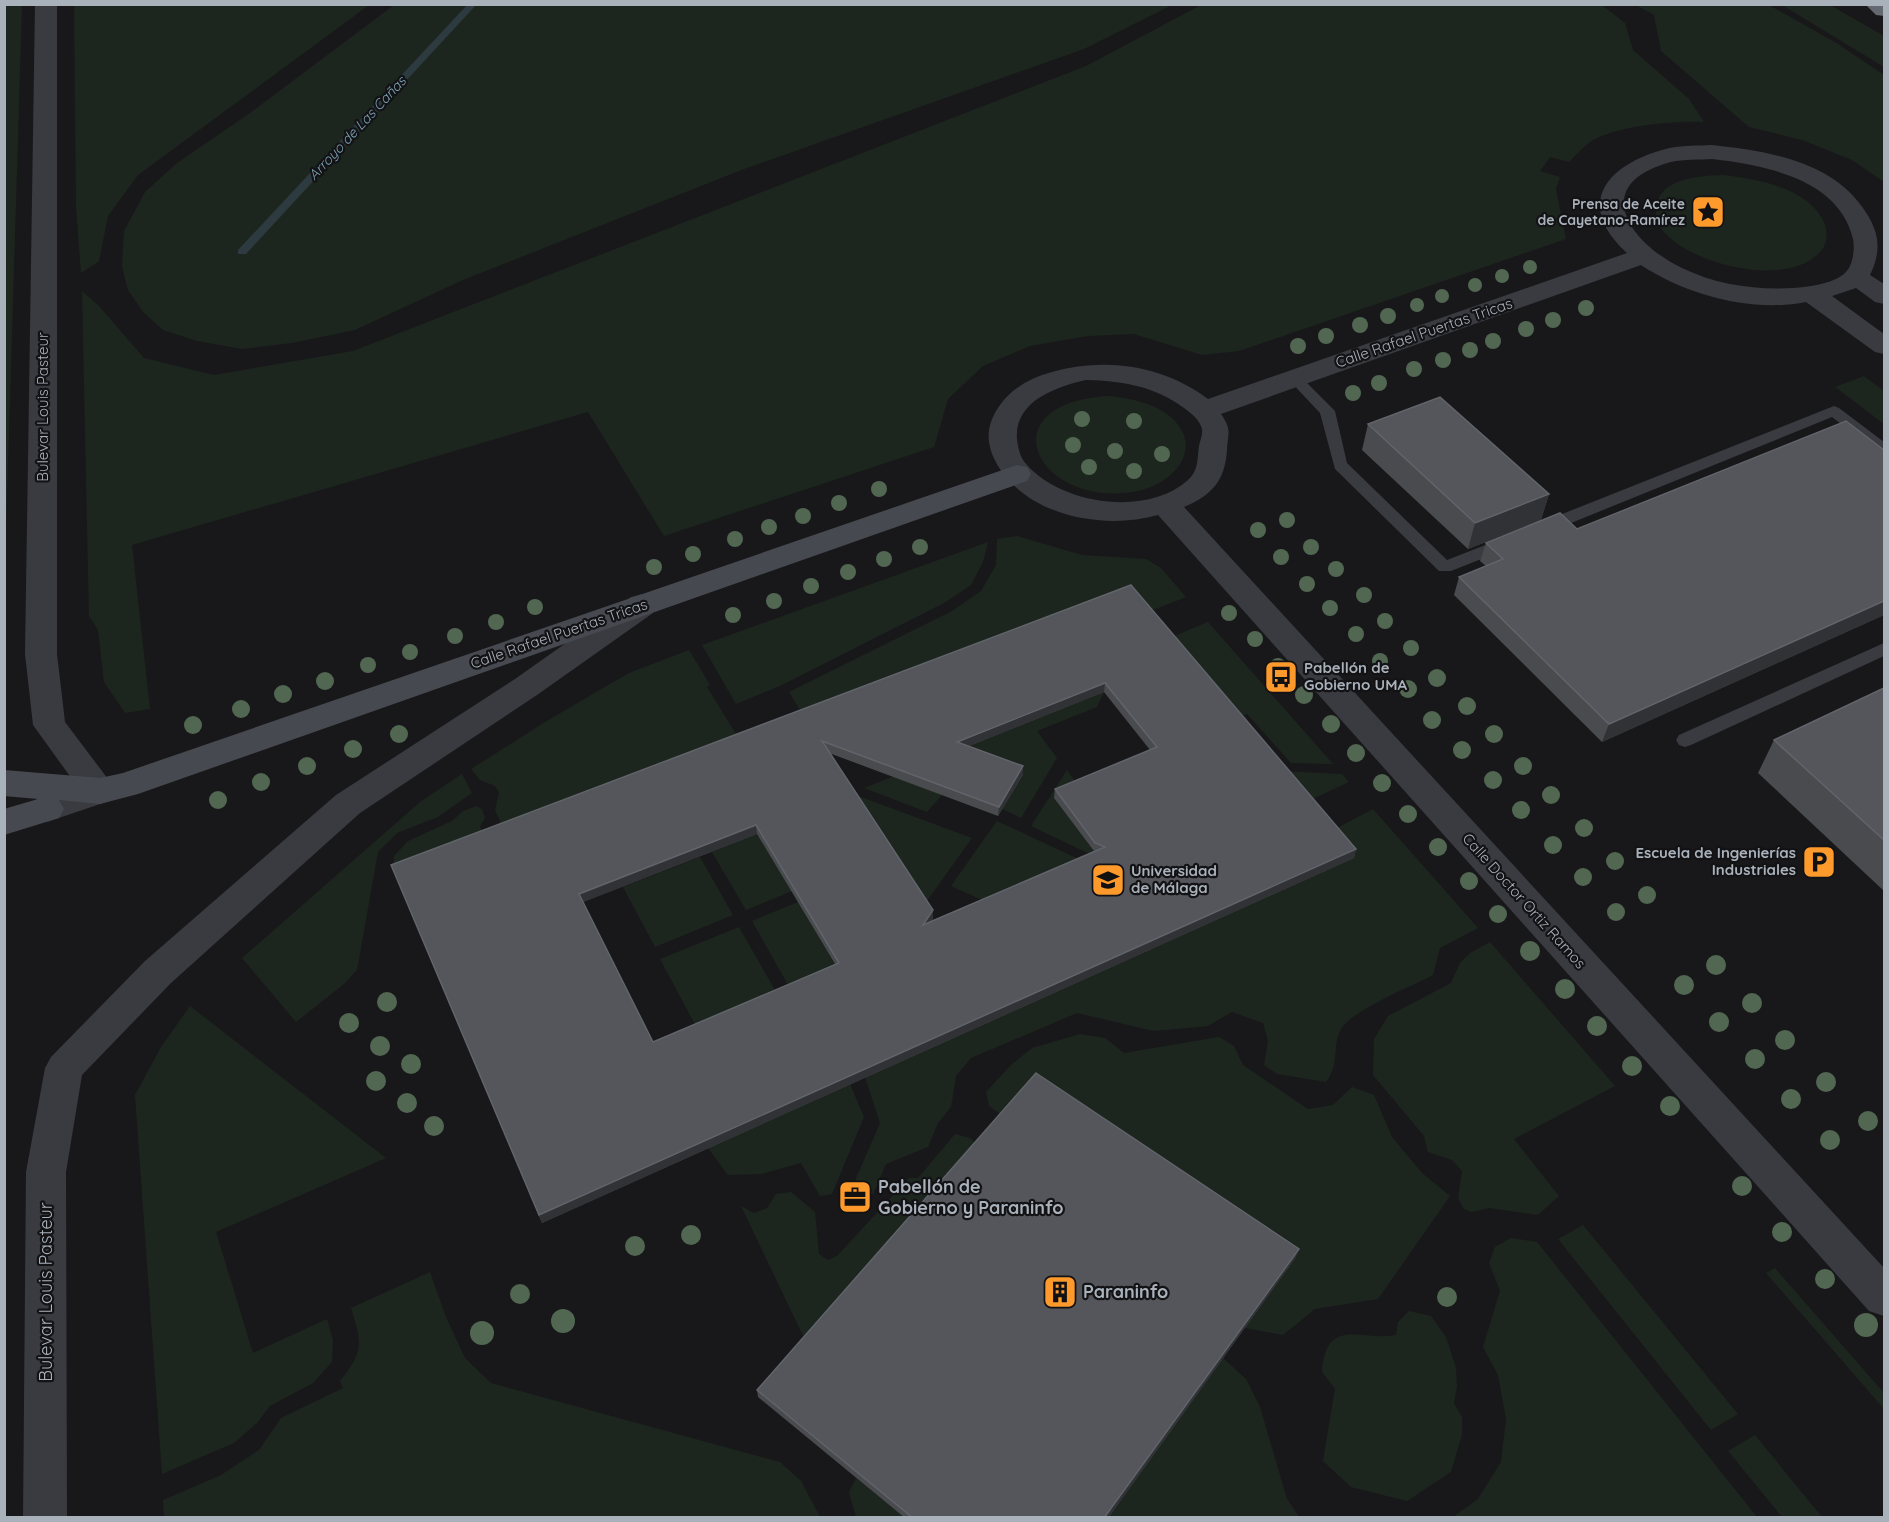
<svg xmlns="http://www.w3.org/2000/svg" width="1889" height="1522" font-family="Quicksand,sans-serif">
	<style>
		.green { fill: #1d261e }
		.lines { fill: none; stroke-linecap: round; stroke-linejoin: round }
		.stream { fill: #2d3a3f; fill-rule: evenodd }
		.service { fill: #393b40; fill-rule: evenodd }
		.minor { fill: #393b40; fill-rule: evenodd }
		.tertiary { fill: #393b40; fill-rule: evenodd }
		.secondary { fill: #464a50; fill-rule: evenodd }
		.motorway { fill: #646971; fill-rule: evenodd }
		.tree { fill: #526752 }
		.wall { fill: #494b4f; fill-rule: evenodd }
		.shaded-wall { fill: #313235 }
		.building { fill: #54565b; stroke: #61646a; stroke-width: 1.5; fill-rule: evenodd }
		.labels { text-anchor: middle; stroke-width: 4.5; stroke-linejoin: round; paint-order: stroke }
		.far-water-label { font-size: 14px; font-style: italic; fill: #7ea5b8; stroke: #131315 }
		.far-poi-label { font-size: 14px; font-weight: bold; fill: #a9b1bb; stroke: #131315; text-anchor: end }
		.street-label { font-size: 15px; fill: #a9b1bb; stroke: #131315 }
		.poi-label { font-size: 15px; font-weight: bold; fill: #a9b1bb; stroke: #131315; text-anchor: start }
		.near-poi-label { font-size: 18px; font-weight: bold; fill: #a9b1bb; stroke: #131315; text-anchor: start }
		.near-street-label { font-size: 18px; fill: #a9b1bb; stroke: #131315 }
	</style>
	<rect width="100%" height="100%" fill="#18181a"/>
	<path class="green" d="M22 5 5 564 4 5Z
		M74 5V4L369 5 138 175 108 216 99 261 81 273 76 207Z
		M394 5V4L1172 5 1084 49 744 169 463 280 355 330 292 343 242 349 197 341 163 330 143 312 128 290 122 266 124 231 145 192 177 163 250 113Z
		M1201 5H1602L1625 23 1633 50 1689 99 1704 122C1677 120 1616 126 1593 140 1584 146 1576 155 1569 162L1550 157 1540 171 1560 177 1556 189 1566 239 1239 351 1202 355 1134 334 1088 336 1030 346 983 366 948 399 934 447 664 536 588 412 132 545 150 709 125 713 104 682 98 630 89 616 82 291 99 306 144 358 214 375 353 351 1086 66Z
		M1636 5H1769L1838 44 1884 75V182L1852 160 1802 140 1749 127 1661 51 1654 15Z
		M1782 5H1830L1884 36V67Z
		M1723 175C1757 179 1811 188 1825 225 1828 234 1827 244 1821 251 1789 288 1700 266 1669 237 1661 230 1655 219 1656 209 1658 178 1699 176 1723 175Z
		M1864 376 1884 391V424L1835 387Z
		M1111 396C1131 399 1150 402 1167 414 1209 446 1173 486 1133 492 1033 507 987 401 1111 396Z
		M1017 536 1082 555 1146 559 1161 568 1186 597 1145 613 805 718 789 692 952 611 981 591 996 565 997 539Z
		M988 542 983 562 971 585 944 603 780 686 736 704 702 645Z
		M1208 622 1333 764 1291 763 1247 714 1236 719 1167 639Z
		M689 650 710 685 707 687 741 742 505 832 495 810 499 792 495 786 480 780 471 769 550 719 629 673Z
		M1104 692 1097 707 1037 731 1057 758 1021 818 1002 809 1023 776 942 795 927 812 864 788Z
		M1067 770 1080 788 1135 826 1098 858 1031 826Z
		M1280 771 1342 774 1349 782 1306 802Z
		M462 774 472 793 438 817 397 833 378 852 357 970 344 984 296 1022 242 958 420 802Z
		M850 793 972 838 924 905Z
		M476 806 482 809 485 818 480 826 485 839 394 874V856L408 841 452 821 463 811Z
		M1373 809 1478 928 1440 948 1433 975C1412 986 1351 1011 1341 1029 1332 1044 1340 1065 1326 1082L1277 1074 1264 1065 1268 1041 1263 1023 1232 1012 1208 1026 1154 1031 1077 1013 971 1058 956 1076 951 1107 938 1123 928 1147 886 1164 873 1194 859 1196 854 1183 880 1123 865 1077Z
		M997 821 1087 863 991 904 951 886Z
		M757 834 792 891 746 910 712 852Z
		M700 857 733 915 655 947 623 887Z
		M798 902 839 971 792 992 752 921Z
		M739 927 779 997 699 1032 660 959Z
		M1490 942 1615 1086 1514 1139 1559 1196 1538 1215 1489 1208 1472 1212 1464 1209 1458 1198 1462 1171 1452 1160 1428 1152 1424 1136 1373 1075 1374 1039 1388 1016 1451 983 1460 963 1470 953Z
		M190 1006 386 1158 216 1232 253 1353 327 1319 333 1340 332 1362 313 1383 270 1406 257 1423 234 1443 162 1474 135 1095 161 1047Z
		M1080 1034 1105 1038 1124 1053 1219 1037 1234 1046 1243 1065 1308 1109 1333 1105 1352 1087 1374 1095 1392 1137 1422 1173 1450 1196 1378 1299 1315 1309 1283 1335 1245 1328 1004 1117 989 1106 986 1092 1011 1065 1032 1048Z
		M850 1084 864 1117 832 1194 820 1196 801 1163 761 1174 728 1175 708 1148Z
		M955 1134 970 1138 979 1146 806 1342 741 1206 754 1213 767 1208 776 1194 791 1192 815 1212 819 1254 828 1260 837 1256 909 1178H918Z
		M1583 1225 1738 1414 1711 1430 1558 1239Z
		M1511 1238 1537 1242 1757 1517H1453L1478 1499 1501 1462 1506 1419 1498 1375 1483 1347 1500 1291 1489 1263 1495 1247Z
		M1775 1268 1884 1393V1409L1766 1273Z
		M430 1272 446 1317 465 1358 491 1383 780 1462 801 1481 820 1517H164L163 1500 221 1475 259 1450 281 1418 343 1388 340 1381C364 1352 362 1343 351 1308Z
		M1409 1311 1431 1316 1446 1337 1456 1368 1457 1387 1454 1403 1462 1417V1435L1451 1472 1407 1501 1351 1487 1323 1461 1335 1389 1322 1372C1326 1315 1362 1342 1396 1335L1398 1322Z
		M1223 1358 1246 1379 1260 1407 1287 1499 1299 1517H1331L1107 1518Z
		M1755 1435 1822 1517H1782L1728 1451Z
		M856 1478 904 1517H856L849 1492Z"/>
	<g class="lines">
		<path class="stream" d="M468 4H477L246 254H238V250Z"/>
		<path class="service" d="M1295 374 1300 376 1335 411 1347 463 1447 560 1506 537 1512 539 1514 543 1512 547 1451 571H1439L1335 469 1320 413 1288 379Z
			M1834 406 1839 408 1884 442V454L1879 453 1832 417 1549 532H1537L1535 528 1537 524Z
			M1884 643V656L1691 745 1685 747 1679 745 1676 740 1679 735Z"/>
		<path class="minor" d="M1712 145C1768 151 1835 161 1867 214 1880 235 1881 252 1870 275L1884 284V304L1875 302 1856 288 1832 296 1884 334V354L1875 352 1806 302C1752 313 1686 295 1641 265L1221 414C1232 430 1228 432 1227 450 1225 481 1212 495 1184 507L1884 1268V1316L1869 1311 1158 515C1105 530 1032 517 1000 469 991 455 985 439 991 422 1001 395 1025 379 1052 372 1105 357 1163 365 1208 399L1627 253C1571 202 1610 162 1670 148 1684 145 1698 146 1712 145ZM1712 159C1763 165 1839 178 1853 239 1855 249 1853 266 1845 273 1833 284 1808 287 1793 288 1755 290 1717 285 1682 268 1628 242 1589 184 1671 162 1684 159 1699 160 1712 159ZM1086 380C1123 381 1154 386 1184 408 1191 413 1200 420 1202 429 1203 435 1200 440 1199 446 1197 459 1199 470 1188 480 1147 517 1062 505 1026 464 1020 457 1018 448 1017 439 1014 401 1056 387 1086 380Z
			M642 594 653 597 657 605 653 613 537 695 360 813 171 983 82 1075 66 1172 67 1518H23L26 1172 45 1068 51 1057 145 961 336 795 515 679 631 597Z"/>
		<path class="tertiary" d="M35 4H57V654L65 722 117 791 112 800 47 822 35 818 30 809 35 800 77 786 33 725 25 654Z"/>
		<path class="secondary" d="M1017 465 1027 467 1031 474 1027 481 138 794 100 804 59 800 64 809 59 818 4 835V809L38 799 4 796V770L100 778 123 773Z"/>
		<path class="motorway" d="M1865 4H1884V16L1876 15Z"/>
	</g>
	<g class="tree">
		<circle cx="1530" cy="267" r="7"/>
		<circle cx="1502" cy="276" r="7"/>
		<circle cx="1475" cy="285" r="7"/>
		<circle cx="1442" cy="296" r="7"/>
		<circle cx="1417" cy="305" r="7"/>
		<circle cx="1586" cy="308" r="8"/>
		<circle cx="1388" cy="316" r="8"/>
		<circle cx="1553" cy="320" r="8"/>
		<circle cx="1360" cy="325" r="8"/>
		<circle cx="1526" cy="329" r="8"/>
		<circle cx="1326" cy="336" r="8"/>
		<circle cx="1493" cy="341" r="8"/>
		<circle cx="1298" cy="346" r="8"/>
		<circle cx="1470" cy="350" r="8"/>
		<circle cx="1443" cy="360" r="8"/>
		<circle cx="1414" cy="369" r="8"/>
		<circle cx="1379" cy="383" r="8"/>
		<circle cx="1353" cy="393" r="8"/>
		<circle cx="1082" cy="419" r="8"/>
		<circle cx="1134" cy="421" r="8"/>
		<circle cx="1073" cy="445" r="8"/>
		<circle cx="1115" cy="451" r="8"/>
		<circle cx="1162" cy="454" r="8"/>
		<circle cx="1089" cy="467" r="8"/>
		<circle cx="1134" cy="471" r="8"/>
		<circle cx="879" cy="489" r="8"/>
		<circle cx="839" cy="503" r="8"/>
		<circle cx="803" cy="516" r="8"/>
		<circle cx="1287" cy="520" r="8"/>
		<circle cx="769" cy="527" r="8"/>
		<circle cx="1258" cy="530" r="8"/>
		<circle cx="735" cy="539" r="8"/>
		<circle cx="920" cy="547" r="8"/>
		<circle cx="1311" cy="547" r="8"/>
		<circle cx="693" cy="554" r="8"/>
		<circle cx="1281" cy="557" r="8"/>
		<circle cx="884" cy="559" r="8"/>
		<circle cx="654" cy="567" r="8"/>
		<circle cx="1336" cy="569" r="8"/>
		<circle cx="848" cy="572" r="8"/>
		<circle cx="1307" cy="584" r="8"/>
		<circle cx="811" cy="586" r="8"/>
		<circle cx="1364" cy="595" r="8"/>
		<circle cx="774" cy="601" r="8"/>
		<circle cx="535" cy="607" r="8"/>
		<circle cx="1330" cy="608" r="8"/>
		<circle cx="1229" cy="613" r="8"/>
		<circle cx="733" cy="615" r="8"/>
		<circle cx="1385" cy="621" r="8"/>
		<circle cx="496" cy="622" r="8"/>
		<circle cx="1356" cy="634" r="8"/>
		<circle cx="455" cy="636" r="8"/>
		<circle cx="1255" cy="639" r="8"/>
		<circle cx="1411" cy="648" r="8"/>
		<circle cx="410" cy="652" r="8"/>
		<circle cx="1380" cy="661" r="8"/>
		<circle cx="368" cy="665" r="8"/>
		<circle cx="1278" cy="666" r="8"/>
		<circle cx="1437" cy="678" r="9"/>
		<circle cx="325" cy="681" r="9"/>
		<circle cx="1408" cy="689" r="9"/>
		<circle cx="283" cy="694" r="9"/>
		<circle cx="1304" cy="695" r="9"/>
		<circle cx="1467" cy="706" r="9"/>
		<circle cx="241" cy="709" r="9"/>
		<circle cx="1432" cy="720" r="9"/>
		<circle cx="1331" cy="724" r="9"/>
		<circle cx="193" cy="725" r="9"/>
		<circle cx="399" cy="734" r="9"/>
		<circle cx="1494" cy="734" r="9"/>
		<circle cx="353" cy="749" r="9"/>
		<circle cx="1462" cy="750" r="9"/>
		<circle cx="1356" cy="753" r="9"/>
		<circle cx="307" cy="766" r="9"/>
		<circle cx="1523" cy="766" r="9"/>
		<circle cx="1493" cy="780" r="9"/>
		<circle cx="261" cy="782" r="9"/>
		<circle cx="1382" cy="783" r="9"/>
		<circle cx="1551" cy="795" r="9"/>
		<circle cx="218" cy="800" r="9"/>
		<circle cx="1521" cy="810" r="9"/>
		<circle cx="1408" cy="814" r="9"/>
		<circle cx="1584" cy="828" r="9"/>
		<circle cx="1553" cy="845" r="9"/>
		<circle cx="1438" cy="847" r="9"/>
		<circle cx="1615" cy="861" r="9"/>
		<circle cx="1583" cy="877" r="9"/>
		<circle cx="1469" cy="881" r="9"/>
		<circle cx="1647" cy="895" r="9"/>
		<circle cx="1616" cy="912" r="9"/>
		<circle cx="1498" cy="914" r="9"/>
		<circle cx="1530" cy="951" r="10"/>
		<circle cx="1716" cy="965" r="10"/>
		<circle cx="1684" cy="985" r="10"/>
		<circle cx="1565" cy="989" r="10"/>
		<circle cx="387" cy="1002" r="10"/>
		<circle cx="1752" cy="1003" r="10"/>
		<circle cx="1719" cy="1022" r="10"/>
		<circle cx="349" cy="1023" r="10"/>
		<circle cx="1597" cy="1026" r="10"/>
		<circle cx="1785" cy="1040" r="10"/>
		<circle cx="380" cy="1046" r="10"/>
		<circle cx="1755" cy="1059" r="10"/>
		<circle cx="411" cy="1064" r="10"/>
		<circle cx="1632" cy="1066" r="10"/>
		<circle cx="376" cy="1081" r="10"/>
		<circle cx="1826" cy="1082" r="10"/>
		<circle cx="1791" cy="1099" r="10"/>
		<circle cx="407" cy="1103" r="10"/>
		<circle cx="1670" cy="1106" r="10"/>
		<circle cx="1868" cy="1121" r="10"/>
		<circle cx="434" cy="1126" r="10"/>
		<circle cx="1830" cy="1140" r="10"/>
		<circle cx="1742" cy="1186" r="10"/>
		<circle cx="1782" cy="1232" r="10"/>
		<circle cx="691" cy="1235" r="10"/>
		<circle cx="635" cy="1246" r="10"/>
		<circle cx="1825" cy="1279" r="10"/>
		<circle cx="520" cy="1294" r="10"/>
		<circle cx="1447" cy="1297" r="10"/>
		<circle cx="563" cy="1321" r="12"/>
		<circle cx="1866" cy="1325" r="12"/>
		<circle cx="482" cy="1333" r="12"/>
	</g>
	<path class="wall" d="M1368 424 1549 494 1541 520 1468 549 1362 450Z
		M1577 529 1884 615 1602 742 1454 595 1459 577 1486 566 1480 561 1486 543Z
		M1131 585 1356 849 1354 858 542 1223 391 865ZM1104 692 1150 750 1055 789 1054 798 1094 851 931 921 933 919V910L829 753 998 816 1023 775V766L969 746ZM757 834 835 964 653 1042 583 902Z
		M1884 688V891L1758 773 1774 740Z
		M1296 1257 1108 1518H905L758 1397 757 1390Z"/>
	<path class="shaded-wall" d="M1549 494 1541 520 1468 549 1475 523Z
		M1884 601V615L1602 742 1609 724Z
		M1105 683 1104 692 957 751V742Z
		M1023 766V775L998 816 999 807Z
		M756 825 757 834 581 903 579 894Z
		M1356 849 1354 858 542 1223 539 1215Z
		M933 910V919L923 933V925Z
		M1299 1249 1296 1257 1108 1518H1104Z"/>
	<path class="building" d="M1440 397 1549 494 1475 523 1368 424Z
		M1846 421 1884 450V601L1609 724 1459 577 1503 559 1486 543 1560 513 1577 529Z
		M1131 585 1356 849 539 1215 391 865ZM1105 683 1157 747 1055 789 1095 843 1105 847 923 925 933 910 822 741 999 807 1023 766 957 742ZM756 825 839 963 653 1042 579 894Z
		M1884 688V840L1774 740Z
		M1036 1073 1299 1249 1104 1518H913L757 1390Z"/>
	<defs>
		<symbol id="sight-square" viewBox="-11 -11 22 22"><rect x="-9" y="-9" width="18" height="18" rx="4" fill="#fe9a2c" stroke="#131315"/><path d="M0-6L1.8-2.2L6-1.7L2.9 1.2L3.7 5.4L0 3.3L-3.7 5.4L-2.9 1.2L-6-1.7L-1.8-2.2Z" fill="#111"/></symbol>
		<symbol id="bus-square" viewBox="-11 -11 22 22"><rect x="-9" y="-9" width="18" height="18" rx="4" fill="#fe9a2c" stroke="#131315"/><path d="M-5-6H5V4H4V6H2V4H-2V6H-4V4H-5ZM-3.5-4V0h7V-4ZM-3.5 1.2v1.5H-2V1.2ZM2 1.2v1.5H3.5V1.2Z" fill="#111"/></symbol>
		<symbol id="parking-square" viewBox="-11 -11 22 22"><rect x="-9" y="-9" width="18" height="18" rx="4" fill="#fe9a2c" stroke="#131315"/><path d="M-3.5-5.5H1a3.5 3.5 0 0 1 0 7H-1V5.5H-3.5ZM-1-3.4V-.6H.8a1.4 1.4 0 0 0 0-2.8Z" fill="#111"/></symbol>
		<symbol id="university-square" viewBox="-11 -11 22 22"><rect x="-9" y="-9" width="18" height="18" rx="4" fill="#fe9a2c" stroke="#131315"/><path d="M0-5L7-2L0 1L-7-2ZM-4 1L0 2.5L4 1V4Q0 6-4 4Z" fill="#111"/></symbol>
		<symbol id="office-square" viewBox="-11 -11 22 22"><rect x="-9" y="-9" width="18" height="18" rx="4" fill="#fe9a2c" stroke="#131315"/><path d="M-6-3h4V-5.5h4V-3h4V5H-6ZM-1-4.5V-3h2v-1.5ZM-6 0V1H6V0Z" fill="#111"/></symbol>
		<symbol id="building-square" viewBox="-11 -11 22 22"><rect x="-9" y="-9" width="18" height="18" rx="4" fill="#fe9a2c" stroke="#131315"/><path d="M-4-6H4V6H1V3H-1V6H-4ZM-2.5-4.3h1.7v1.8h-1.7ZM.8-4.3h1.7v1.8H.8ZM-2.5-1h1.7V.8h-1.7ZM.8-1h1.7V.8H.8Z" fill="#111"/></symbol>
	</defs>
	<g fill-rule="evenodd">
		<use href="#sight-square" x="1689" y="193" width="38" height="38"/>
		<use href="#bus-square" x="1262" y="658" width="38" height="38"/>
		<use href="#parking-square" x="1800" y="843" width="38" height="38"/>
		<use href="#university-square" x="1089" y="861" width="38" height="38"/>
		<use href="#office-square" x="836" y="1178" width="38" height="38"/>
		<use href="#building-square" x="1041" y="1273" width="38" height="38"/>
	</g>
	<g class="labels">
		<g class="far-water-label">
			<text transform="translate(357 128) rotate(-47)" y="5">Arroyo de Las Cañas</text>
		</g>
		<g class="far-poi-label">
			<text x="1685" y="209">Prensa de Aceite<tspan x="1685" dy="16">de Cayetano-Ramírez</tspan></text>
		</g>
		<g class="street-label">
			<text transform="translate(1424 333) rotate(-19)" y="5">Calle Rafael Puertas Tricas</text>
			<text transform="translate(43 407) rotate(-90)" y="5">Bulevar Louis Pasteur</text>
			<text transform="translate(559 634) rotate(-19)" y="5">Calle Rafael Puertas Tricas</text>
			<text transform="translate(1524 901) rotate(48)" y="5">Calle Doctor Ortiz Ramos</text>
		</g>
		<g class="poi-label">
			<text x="1304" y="673">Pabellón de<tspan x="1304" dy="17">Gobierno UMA</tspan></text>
			<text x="1796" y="858" text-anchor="end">Escuela de Ingenierías<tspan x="1796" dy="17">Industriales</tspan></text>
			<text x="1131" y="876">Universidad<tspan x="1131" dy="17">de Málaga</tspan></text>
		</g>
		<g class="near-poi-label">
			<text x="878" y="1193">Pabellón de<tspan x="878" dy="21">Gobierno y Paraninfo</tspan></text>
			<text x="1083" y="1298">Paraninfo</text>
		</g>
		<g class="near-street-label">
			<text transform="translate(46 1292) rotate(-90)" y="6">Bulevar Louis Pasteur</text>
		</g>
	</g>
	<rect width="1889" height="1522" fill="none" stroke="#a9b1bb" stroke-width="12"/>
</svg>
